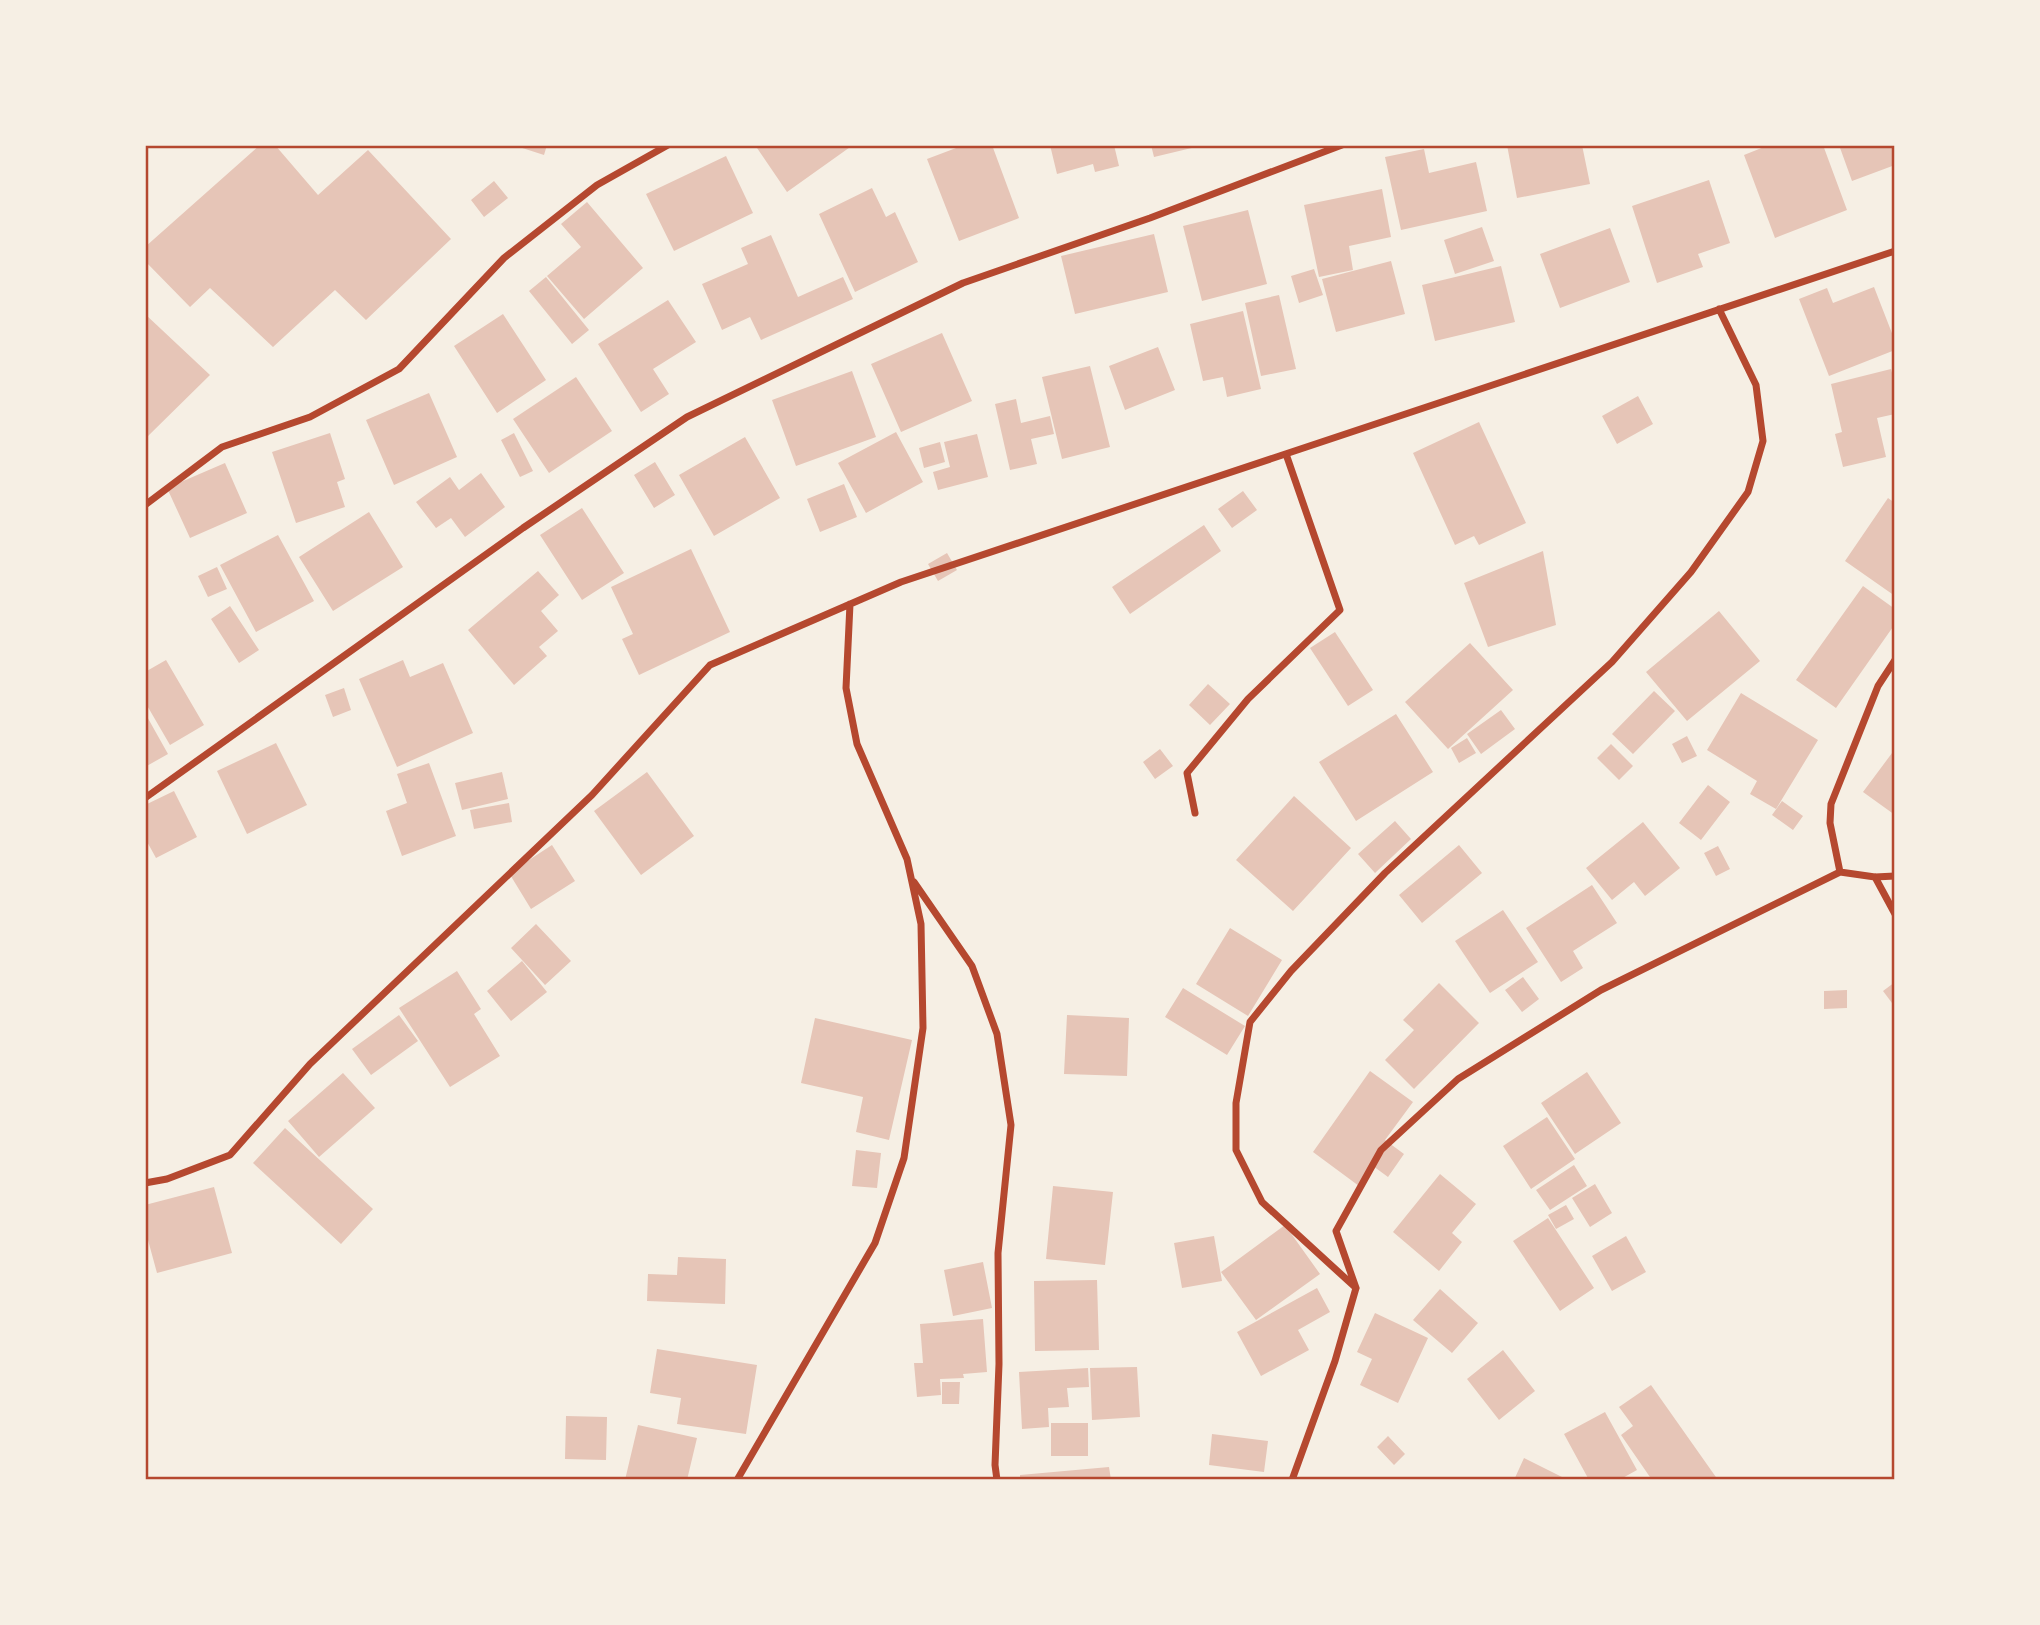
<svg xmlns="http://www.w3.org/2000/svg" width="2040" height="1625" font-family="Commissioner,sans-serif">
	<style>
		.building { fill: #e6c5b7 }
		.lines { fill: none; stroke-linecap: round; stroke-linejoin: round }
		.minor { stroke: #b5482f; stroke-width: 7 }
		.neatline { fill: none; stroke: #b5482f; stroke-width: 2.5 }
	</style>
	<rect width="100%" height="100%" fill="#f6efe4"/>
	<path class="building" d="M260 145H275L318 195 368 150 451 239 366 320 335 290 273 347 210 288 190 307 145 261V247Z
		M513 145H547L544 155Z
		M755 145H853L787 192Z
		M964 145H992L1019 218 959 241 927 159Z
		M1050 145H1114L1119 166 1095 172 1093 164 1057 174Z
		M1151 145H1200V146L1154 157Z
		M1507 145H1582L1590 184 1517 198Z
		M1769 145H1823L1847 210 1775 238 1744 155Z
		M1839 145H1895V165L1852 181Z
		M1424 149 1429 173 1476 162 1487 211 1401 230 1385 157Z
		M726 156 753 213 674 251 646 194Z
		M1709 180 1730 243 1698 254 1703 267 1657 283 1632 206Z
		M494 181 508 198 484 217 471 200Z
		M872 188 886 217 895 212 918 262 855 292 819 214Z
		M1382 189 1391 237 1349 246 1353 270 1319 277 1304 205Z
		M587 202 643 268 584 319 547 276 581 247 561 224Z
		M1248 210 1267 284 1202 301 1183 226Z
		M1482 227 1494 261 1455 274 1444 240Z
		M1610 228 1630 282 1560 308 1540 254Z
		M1154 234 1168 292 1075 314 1061 256Z
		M771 235 798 297 843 277 853 299 761 340 750 317 722 330 702 284 748 264 741 248Z
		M1391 261 1405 314 1336 332 1322 279Z
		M1501 266 1515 322 1435 341 1422 285Z
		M1314 269 1323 295 1299 303 1291 276Z
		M546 277 589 330 572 344 529 291Z
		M1874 287 1895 341V350L1829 376 1799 299 1827 288 1833 303Z
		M1279 295 1296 369 1261 376 1245 303Z
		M668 300 696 342 653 369 669 394 641 412 598 344Z
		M1243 311 1261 389 1227 397 1223 377 1203 381 1190 324Z
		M145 314 210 375 145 439Z
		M503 314 546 380 497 413 454 346Z
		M942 333 972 401 901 432 871 364Z
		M1158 347 1175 390 1125 410 1109 366Z
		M1090 366 1110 447 1062 459 1042 377Z
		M1891 369 1895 384V414L1877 418 1886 457 1843 467 1835 434 1842 432 1831 384Z
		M852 371 876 437 796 466 772 400Z
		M576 377 612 431 549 473 513 419Z
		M429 393 457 457 394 485 366 420Z
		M1638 396 1653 424 1617 444 1602 416Z
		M1016 399 1021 423 1050 416 1054 434 1031 439 1037 464 1010 470 995 404Z
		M1479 422 1526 523 1479 545 1474 536 1455 545 1413 453Z
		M896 432 923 482 866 513 838 463Z
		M330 433 345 479 337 482 345 507 296 523 272 452Z
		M514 433 533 471 520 477 501 440Z
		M977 434 988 477 938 490 933 472 950 467 944 442Z
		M745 437 780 498 714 536 679 475Z
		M940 442 945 462 924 468 919 448Z
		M655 462 675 495 654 508 634 475Z
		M225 463 247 513 190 538 167 488Z
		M481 473 505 507 465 537 451 518 436 528 416 502 450 477 459 490Z
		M844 484 857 517 820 532 807 499Z
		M1243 491 1257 510 1232 528 1218 509Z
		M1888 498 1895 503V596L1845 561Z
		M582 508 624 573 582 600 540 535Z
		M369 512 403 567 333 611 299 557Z
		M1204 525 1221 551 1130 614 1112 587Z
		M278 535 314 601 256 632 220 565Z
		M691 549 730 632 639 675 622 639 633 634 611 587Z
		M1543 551 1556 625 1488 647 1464 583Z
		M947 553 957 570 938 581 928 564Z
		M217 567 227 589 208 597 198 576Z
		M538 571 559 595 541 611 558 631 539 647 547 656 514 685 468 630Z
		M1863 586 1895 609V624L1836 708 1796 680Z
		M230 606 259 650 239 663 211 619Z
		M1719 611 1760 661 1687 721 1646 672Z
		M1335 632 1373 690 1348 706 1310 648Z
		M1470 643 1513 690 1448 749 1405 702Z
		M166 660 204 725 170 745 145 702V672Z
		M403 660 410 677 443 663 473 733 397 767 359 679Z
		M1208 684 1230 704 1210 725 1189 705Z
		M344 688 351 710 333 717 325 695Z
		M1654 691 1675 711 1633 754 1612 734Z
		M1741 693 1818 740 1776 809 1750 794 1757 781 1707 750Z
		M1501 710 1515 729 1481 754 1467 734Z
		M145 713 168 754 145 767Z
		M1396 714 1433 772 1356 821 1319 762Z
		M1687 736 1697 756 1682 763 1672 744Z
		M1467 738 1476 753 1459 763 1451 748Z
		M276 743 307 805 247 834 217 771Z
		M1611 744 1633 766 1619 780 1597 758Z
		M1160 749 1173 766 1155 779 1143 762Z
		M1895 749V815L1863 792Z
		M429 763 456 836 402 856 386 811 407 803 397 774Z
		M502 772 508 799 462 810 455 783Z
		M647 772 694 836 641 875 594 811Z
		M1708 785 1730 802 1701 840 1679 823Z
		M174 791 197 837 156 858 145 838V805Z
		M1294 796 1351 848 1293 911 1236 860Z
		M1782 801 1803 816 1793 830 1772 815Z
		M509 803 512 822 474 829 470 810Z
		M1395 821 1411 839 1375 873 1358 854Z
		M1643 822 1680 868 1645 896 1634 882 1612 900 1586 868Z
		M552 845 575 881 531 909 509 873Z
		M1459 845 1482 873 1422 923 1399 895Z
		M1718 846 1730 869 1716 876 1704 853Z
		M1592 885 1617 923 1573 951 1583 968 1561 982 1526 928Z
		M1503 910 1538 962 1490 993 1455 941Z
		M536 924 571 961 545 985 511 948Z
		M1230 928 1282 960 1248 1016 1196 984Z
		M522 961 547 992 511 1021 487 991Z
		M457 971 481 1009 474 1014 500 1056 450 1087 399 1008Z
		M1523 977 1539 999 1522 1012 1505 990Z
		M1895 982V1007L1883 991Z
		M1439 983 1479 1023 1414 1089 1385 1060 1414 1030 1403 1020Z
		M1183 988 1245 1026 1227 1055 1165 1017Z
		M1847 990V1008L1824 1009V991Z
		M399 1015 418 1041 371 1075 352 1049Z
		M1067 1015 1129 1018 1127 1076 1064 1074Z
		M815 1018 912 1040 889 1140 856 1132 863 1097 801 1083Z
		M1370 1071 1413 1102 1385 1140 1404 1154 1388 1177 1373 1166 1359 1186 1313 1152Z
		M1587 1072 1621 1123 1575 1154 1541 1103Z
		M343 1073 375 1108 319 1157 288 1121Z
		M1547 1117 1575 1159 1531 1189 1503 1146Z
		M285 1128 373 1209 341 1244 253 1163Z
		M856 1150 881 1153 877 1188 852 1186Z
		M1574 1165 1587 1186 1550 1210 1536 1190Z
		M1440 1174 1476 1204 1452 1233 1462 1242 1439 1271 1393 1232Z
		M1595 1184 1612 1213 1590 1227 1572 1198Z
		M1053 1186 1113 1192 1105 1265 1046 1259Z
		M214 1187 232 1253 157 1273 145 1229V1205Z
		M1566 1205 1574 1219 1556 1229 1548 1215Z
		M1548 1218 1594 1288 1560 1311 1513 1241Z
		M1285 1225 1320 1274 1256 1320 1221 1272Z
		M1214 1236 1222 1281 1182 1288 1174 1243Z
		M1626 1236 1646 1272 1612 1291 1592 1256Z
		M678 1257 726 1259 725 1304 647 1301 648 1274 677 1275Z
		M983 1262 992 1308 953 1316 944 1270Z
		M1097 1280 1099 1350 1035 1351 1034 1281Z
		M1317 1288 1330 1312 1298 1330 1309 1350 1261 1376 1237 1332Z
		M1440 1289 1478 1323 1452 1353 1413 1320Z
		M1375 1313 1428 1338 1398 1403 1360 1385 1372 1359 1357 1352Z
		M983 1319 987 1372 963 1374 964 1378 940 1379 941 1395 917 1397 914 1363H923L920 1324Z
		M657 1349 757 1365 746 1434 677 1424 681 1398 650 1393Z
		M1503 1350 1535 1391 1499 1420 1467 1379Z
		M1137 1367 1140 1417 1092 1420 1090 1368Z
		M1088 1368 1089 1387 1067 1388 1069 1407 1048 1408 1049 1427 1022 1429 1019 1372Z
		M942 1382H960L959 1404H942Z
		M1651 1385 1718 1480H1652L1621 1435 1633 1426 1619 1407Z
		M1605 1412 1637 1470 1619 1480H1589L1564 1434Z
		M566 1416 607 1417 606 1460 565 1459Z
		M1051 1423H1088V1456H1051Z
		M638 1425 697 1438 687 1480H625Z
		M1212 1434 1268 1441 1264 1472 1209 1465Z
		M1388 1436 1405 1454 1394 1465 1377 1447Z
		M1524 1458 1568 1480H1514Z
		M1109 1467 1111 1480H1020V1475Z"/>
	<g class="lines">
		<path class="minor" d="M145 505 222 447 310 417 399 369 504 258 597 185 668 145
			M145 798 523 528 687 417 963 283 1150 218 1342 145
			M1195 813 1187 773 1248 699 1340 610 1286 454
			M1840 872 1830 823 1831 804 1878 686 1895 660
			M1875 877 1895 914
			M914 882 972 966 997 1034 1011 1125 998 1253 999 1364 995 1465 997 1480
			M145 1183 167 1179 230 1155 310 1064 592 795 710 665 901 582 1895 251
			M1356 1288 1262 1202 1236 1150V1103L1250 1022 1291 971 1385 873 1612 662 1691 572 1748 492 1763 441 1756 385 1719 309
			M737 1480 875 1243 904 1158 923 1028 921 924 907 859 857 744 846 688 850 604
			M1292 1480 1335 1361 1356 1288 1336 1231 1381 1150 1458 1079 1601 990 1840 872 1875 877 1895 876"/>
	</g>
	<rect width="2040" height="1625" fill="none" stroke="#f6efe4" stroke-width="294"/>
	<rect x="147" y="147" width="1746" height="1331" class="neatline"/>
</svg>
